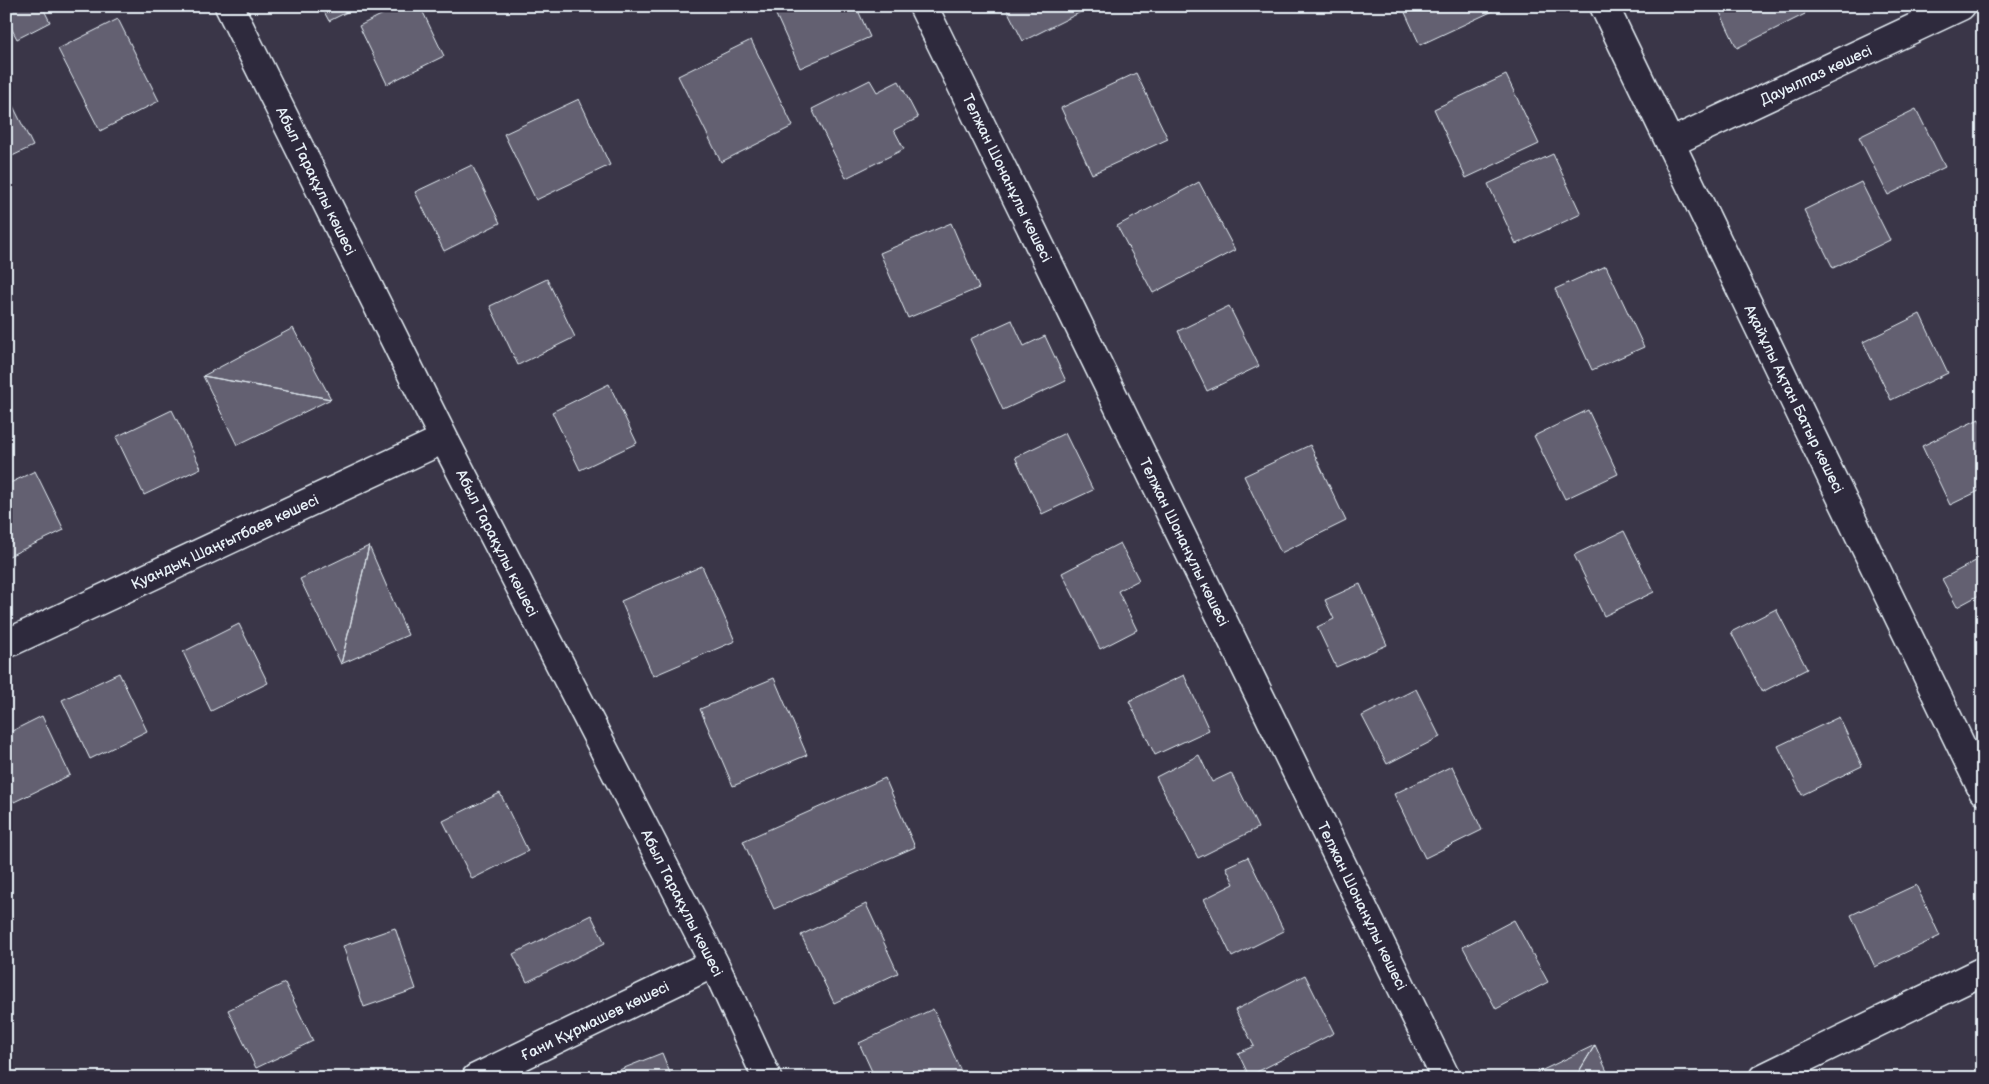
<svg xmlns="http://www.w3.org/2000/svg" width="1989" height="1084" font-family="'Balsamiq Sans',sans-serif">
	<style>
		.building { fill: #636171; stroke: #e8f1f8 }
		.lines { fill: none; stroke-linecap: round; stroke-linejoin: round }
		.street-casing { stroke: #e8f1f8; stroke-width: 31 }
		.street { stroke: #2f2a3d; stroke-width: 28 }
		.labels { text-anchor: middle; stroke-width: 4; stroke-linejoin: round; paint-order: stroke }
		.street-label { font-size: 15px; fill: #e8f1f8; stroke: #2f2a3d }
	</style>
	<rect width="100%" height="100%" fill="#3a3648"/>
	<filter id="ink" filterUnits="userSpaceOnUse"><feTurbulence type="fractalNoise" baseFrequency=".02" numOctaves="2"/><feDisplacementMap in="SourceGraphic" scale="10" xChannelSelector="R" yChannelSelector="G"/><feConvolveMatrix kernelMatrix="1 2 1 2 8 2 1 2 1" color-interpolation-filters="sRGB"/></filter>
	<g filter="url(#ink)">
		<path class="building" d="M6 6H42L50 22 17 39 6 18Z
			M321 6H359L329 21Z
			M399 6H420L444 56 387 84 359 26Z
			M772 6H856L870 37 800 68Z
			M1005 6H1088L1089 8 1023 41Z
			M1402 6H1491L1493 11 1420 45Z
			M1717 6H1801L1805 14 1737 48Z
			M118 19 159 101 100 131 58 49Z
			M751 40 793 126 721 162 678 76Z
			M1136 73 1168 139 1092 174 1061 108Z
			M1506 75 1539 144 1466 178 1434 109Z
			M870 80 877 92 899 81 918 118 894 130 904 149 846 178 812 109Z
			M6 92 33 146 6 159Z
			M579 99 610 165 536 200 504 134Z
			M1916 109 1945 167 1888 195 1859 137Z
			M1553 154 1581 214 1516 244 1488 184Z
			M472 165 500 223 444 251 415 192Z
			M1199 182 1235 250 1153 293 1117 226Z
			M1861 182 1890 240 1833 268 1804 210Z
			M951 223 979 288 908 318 880 253Z
			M1606 266 1644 347 1592 370 1555 289Z
			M547 279 575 337 518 365 490 306Z
			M1229 306 1259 366 1207 391 1178 331Z
			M1920 314 1948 373 1891 400 1863 342Z
			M1012 320 1024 346 1045 336 1066 381 1003 410 970 339Z
			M293 328 331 399 203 376Z
			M203 376 331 399 237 445Z
			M609 384 637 443 580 470 552 412Z
			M172 410 201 468 144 495 116 437Z
			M1588 410 1618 474 1565 499 1534 436Z
			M1979 419 1983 427V489L1950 505 1922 446Z
			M1065 433 1093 490 1042 514 1015 457Z
			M1310 445 1346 521 1281 553 1244 476Z
			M35 471 64 530 7 557 6 485Z
			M1624 531 1654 592 1604 616 1574 555Z
			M1120 543 1139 580 1118 591 1137 630 1100 649 1062 573Z
			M369 546 341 664 300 579Z
			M369 546 408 635 341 664Z
			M1983 557V593L1957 607 1942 579Z
			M702 566 735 641 653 676 621 601Z
			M1360 584 1387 645 1336 667 1317 627 1334 619 1325 600Z
			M1776 609 1807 669 1762 692 1731 632Z
			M239 624 268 683 211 711 183 652Z
			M119 673 147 731 90 759 62 700Z
			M1184 675 1209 730 1155 755 1129 701Z
			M774 678 807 755 733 786 700 709Z
			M1416 689 1440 737 1387 764 1362 716Z
			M42 716 70 775 14 802 6 787V734Z
			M1839 717 1862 766 1802 795 1778 746Z
			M1199 755 1212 782 1231 773 1258 828 1198 858 1156 777Z
			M1452 766 1482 830 1425 858 1394 794Z
			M885 778 915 847 774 909 743 841Z
			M500 793 528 851 472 879 443 821Z
			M1248 857 1284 931 1232 957 1204 899 1234 884 1226 867Z
			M1916 885 1940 936 1875 967 1851 915Z
			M866 904 898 973 834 1003 801 935Z
			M591 915 605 943 527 982 513 954Z
			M1514 920 1548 982 1496 1009 1463 947Z
			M395 928 416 989 364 1007 343 946Z
			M1305 975 1334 1033 1249 1076 1238 1053 1254 1046 1235 1010Z
			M285 983 313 1041 256 1068 228 1010Z
			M933 1009 964 1078H875L859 1043Z
			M1595 1045 1610 1078H1575Z
			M1595 1045 1575 1078H1526Z
			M662 1053 672 1078H599Z"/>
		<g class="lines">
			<defs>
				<path id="street" d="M229 6 444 439 714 963 767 1078
					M923 6 1446 1078
					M1604 6 1983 791
					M1670 143 1961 6
					M6 644 444 439
					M476 1078 714 963
					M1763 1078 1983 971"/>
			</defs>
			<use href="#street" class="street-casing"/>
			<use href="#street" class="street"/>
		</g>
	</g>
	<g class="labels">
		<g class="street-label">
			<text transform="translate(1816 75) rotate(-25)" y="5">Дауылпаз көшесі</text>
			<text transform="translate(1007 178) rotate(64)" y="5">Телжан Шонанұлы көшесі</text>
			<text transform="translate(316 181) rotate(64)" y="5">Абыл Тарақұлы көшесі</text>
			<text transform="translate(1794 399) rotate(64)" y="5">Ақайұлы Ақтан Батыр көшесі</text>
			<text transform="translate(225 542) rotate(-25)" y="5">Қуандық Шаңғытбаев көшесі</text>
			<text transform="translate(1184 542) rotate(64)" y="5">Телжан Шонанұлы көшесі</text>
			<text transform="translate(497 543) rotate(63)" y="5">Абыл Тарақұлы көшесі</text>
			<text transform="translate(682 903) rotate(63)" y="5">Абыл Тарақұлы көшесі</text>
			<text transform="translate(1362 906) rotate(64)" y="5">Телжан Шонанұлы көшесі</text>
			<text transform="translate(595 1021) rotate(-26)" y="5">Ғани Құрмашев көшесі</text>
		</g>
	</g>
	<rect width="1989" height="1084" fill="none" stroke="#2f2a3d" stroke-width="25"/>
	<rect x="12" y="12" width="1964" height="1059" fill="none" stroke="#e8f1f8" stroke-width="2" filter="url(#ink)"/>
</svg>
